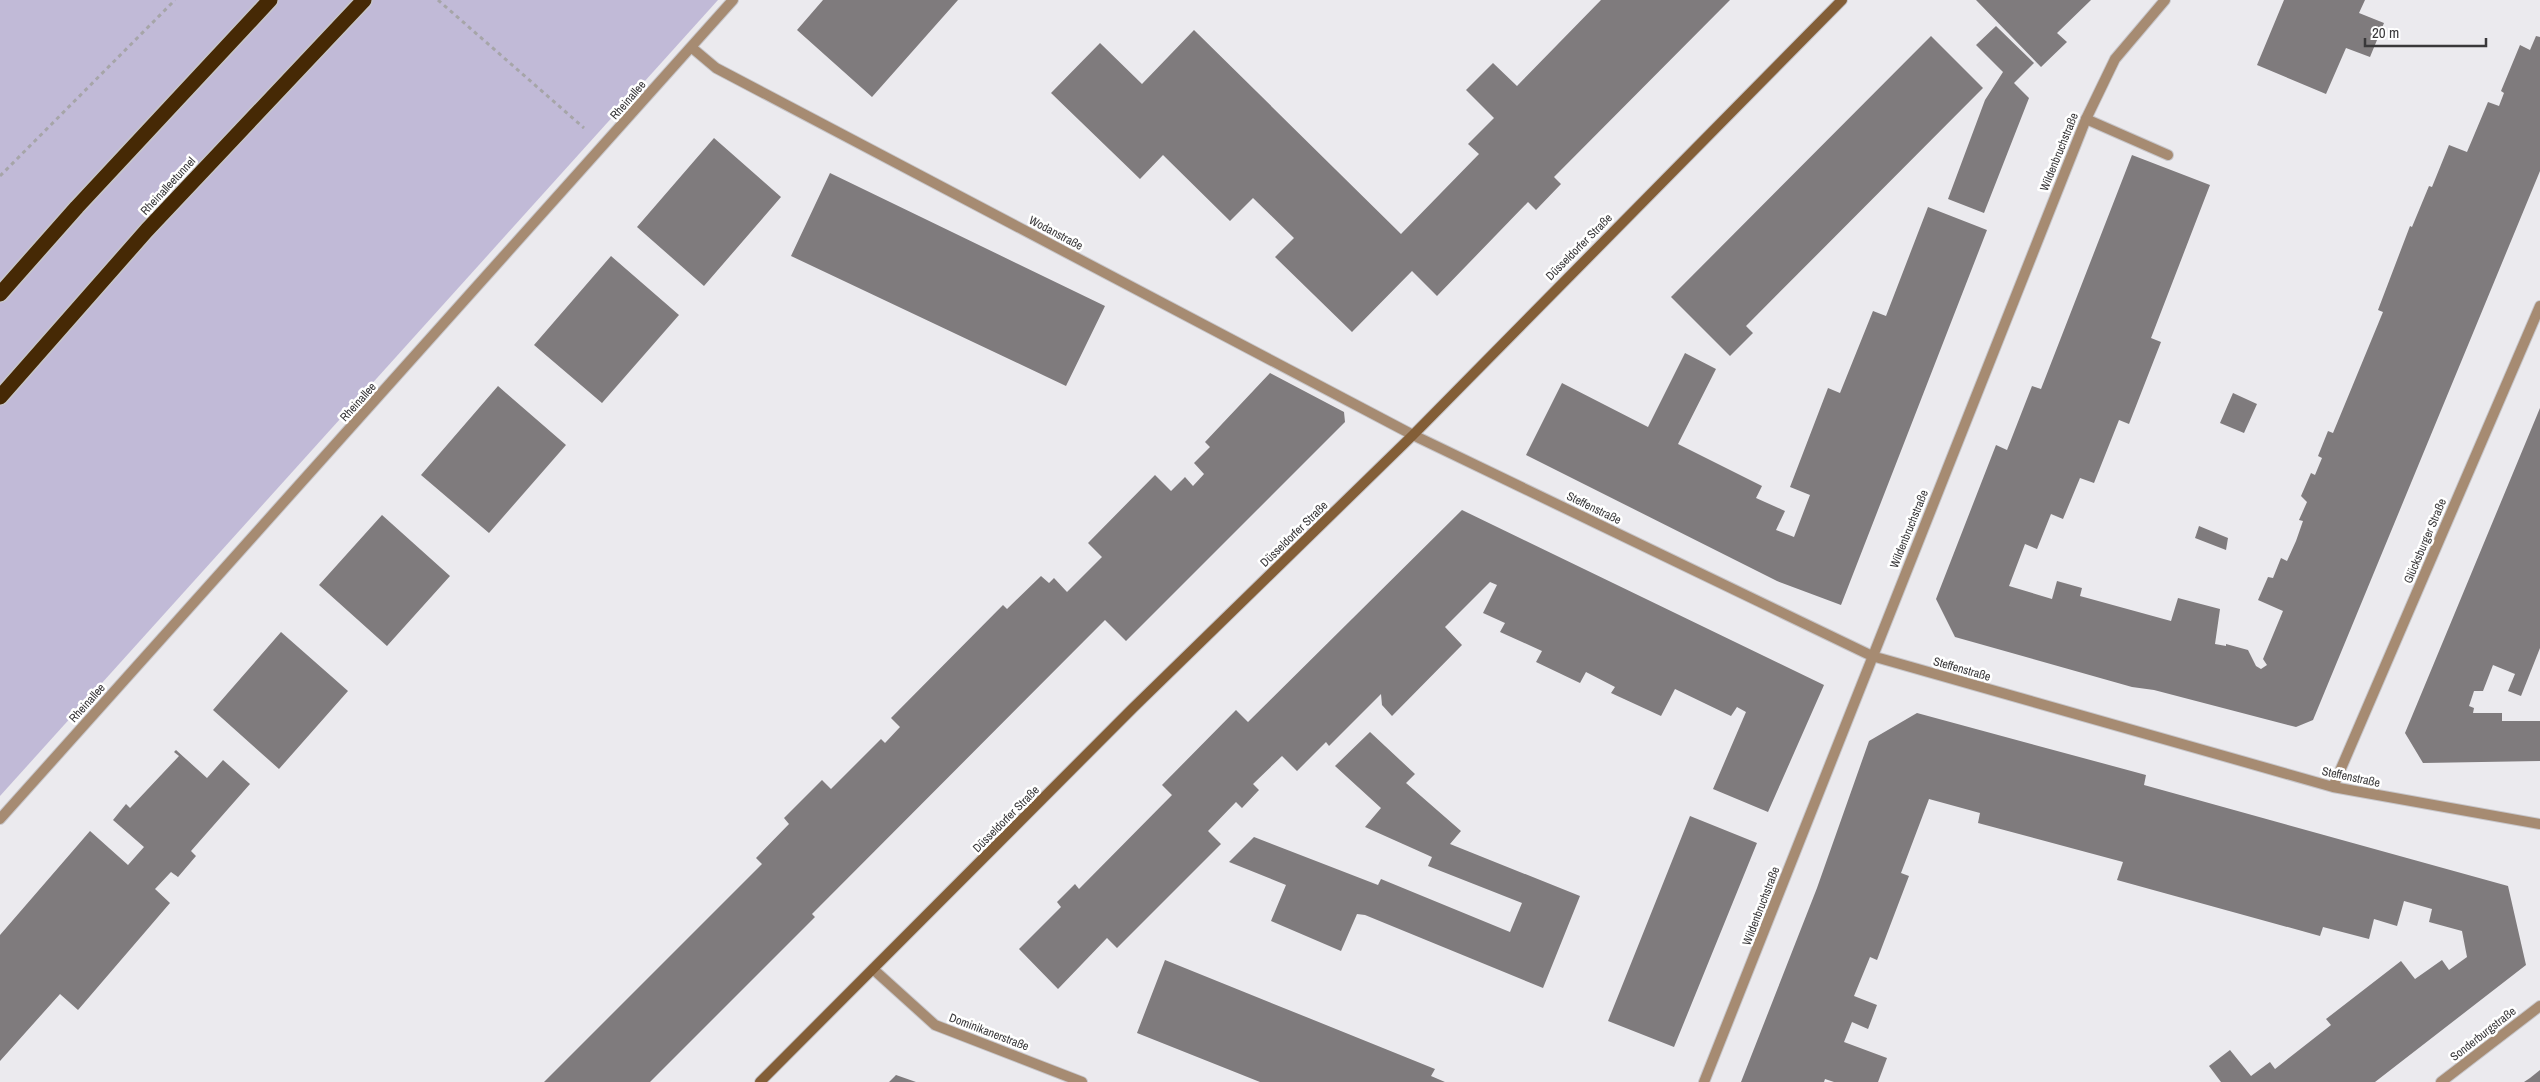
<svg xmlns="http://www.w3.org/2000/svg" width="2540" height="1082" font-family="'Archivo Narrow',sans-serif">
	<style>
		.green { fill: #c1bad7 }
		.building { fill: #7f7b7d }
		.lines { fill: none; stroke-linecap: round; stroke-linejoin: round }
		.lane-casing { stroke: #c7c6ca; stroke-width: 12 }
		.street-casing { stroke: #c7c6ca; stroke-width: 12 }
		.secondary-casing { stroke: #c7c6ca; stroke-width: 12 }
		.highway-casing { stroke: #c7c6ca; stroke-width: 18 }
		.path { stroke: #a6a5a8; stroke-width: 3; stroke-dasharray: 4 4; stroke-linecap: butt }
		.lane { stroke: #a68b72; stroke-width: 10 }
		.street { stroke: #a68b72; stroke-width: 10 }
		.secondary { stroke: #835e37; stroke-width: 10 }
		.highway { stroke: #462905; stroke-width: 15 }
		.labels { text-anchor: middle; stroke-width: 5; stroke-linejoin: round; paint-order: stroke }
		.street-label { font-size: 12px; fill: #39383a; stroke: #fff }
	</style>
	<rect width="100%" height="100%" fill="#ebeaee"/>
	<path class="green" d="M0 0H718L0 796Z"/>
	<path class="building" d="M823 0H958L872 97 797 30Z
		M1601 0H1730L1554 177 1561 184 1536 210 1528 202 1437 296 1412 271 1352 332 1275 257 1294 238 1253 198 1230 221 1163 155 1140 179 1051 93 1100 43 1142 84 1194 30 1401 234 1479 154 1468 144 1494 118 1466 90 1493 63 1517 86Z
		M1976 0H2091L2057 33 2067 42 2041 67Z
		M2284 0H2365L2359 13 2384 23 2370 57 2346 48 2326 94 2257 65Z
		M1996 26 2034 63 2014 83 2029 98 1984 213 1948 199 1985 100 2003 72 1976 45Z
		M1931 36 1983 88 1746 326 1753 333 1730 356 1671 297Z
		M2536 36 2540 37V171L2313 720 2296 727 2154 690 2132 687 1955 637 1936 599 1996 445 2007 450 2032 386 2041 389 2132 155 2210 185 2151 338 2161 342 2129 424 2119 420 2094 483 2080 478 2063 519 2051 514 2037 549 2025 544 2009 586 2052 599 2057 581 2082 588 2080 596 2171 621 2178 598 2220 609 2215 644 2226 646V644L2248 650 2256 666 2261 669 2267 665 2263 659 2283 611 2258 600 2268 577 2273 578 2281 558 2287 561 2296 541 2303 521 2299 520 2307 502 2301 496 2311 473 2315 475 2322 458 2318 456 2328 431 2333 433 2383 312 2378 310 2410 226 2412 227 2429 186 2432 187 2449 145 2467 152 2488 102 2499 106 2504 93 2501 91 2520 45 2530 50Z
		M714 138 781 197 704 286 637 227Z
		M830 173 1105 306 1066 386 791 256Z
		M1928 207 1987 230 1841 605 1777 581 1526 455 1562 383 1648 427 1685 353 1716 369 1678 444 1762 486 1756 498 1785 511 1776 530 1794 537 1810 495 1790 487 1828 388 1840 393 1873 311 1886 316Z
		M611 256 679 315 602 403 534 345Z
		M1270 373 1344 412 1345 422 1126 641 1105 620 812 914 815 917 650 1082H544L762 864 756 858 789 824 784 818 822 780 831 789 881 739 885 743 900 727 891 718 1003 605 1007 609 1041 576 1049 583 1054 578 1067 592 1102 557 1088 543 1155 475 1171 491 1185 477 1193 486 1204 474 1194 463 1210 447 1205 442Z
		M498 386 566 445 489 533 421 475Z
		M2233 393 2257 404 2244 433 2220 423Z
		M2540 408V648L2521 696 2508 691 2515 674 2493 665 2483 691H2474L2469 706 2474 708 2473 713H2502V721H2540V761L2423 763 2405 733Z
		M1462 510 1824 685 1768 812 1713 789 1746 712 1737 707 1731 716 1675 689 1661 716 1611 693 1615 687 1586 672 1580 683 1536 662 1542 651 1500 632 1505 623 1483 613 1497 585 1490 582 1445 627 1462 645 1392 716 1382 705 1381 694 1329 746 1326 742 1297 771 1282 756 1253 784 1259 790 1242 808 1236 802 1208 831 1221 844 1117 948 1107 938 1058 989 1019 949 1061 907 1057 902 1075 884 1079 889 1172 795 1162 785 1236 710 1248 722Z
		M382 515 450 576 387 646 319 585Z
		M2199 526 2228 538 2226 550 2195 538Z
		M281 632 348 691 279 769 213 710Z
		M1917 713 2146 775 2144 785 2508 886 2526 965 2375 1082H2221L2209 1066 2230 1050 2251 1076 2270 1062 2275 1069 2331 1025 2326 1019 2401 961 2415 979 2442 960 2449 970 2467 957 2462 931 2429 922 2432 909 2404 901 2397 926 2374 919 2369 939 2323 927 2320 936 2117 880 2123 862 1978 823 1980 813 1929 799 1901 873 1909 876 1877 960 1870 957 1854 996 1877 1005 1868 1029 1852 1022 1844 1042 1887 1058 1878 1082H1834L1825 1079 1824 1082H1741L1817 888 1869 741Z
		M1370 732 1415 774 1406 783 1461 831 1450 844 1580 896 1543 988 1365 915 1357 914 1341 951 1271 921 1286 885 1229 862 1254 837 1378 885 1381 879 1510 932 1522 903 1428 866 1432 857 1365 827 1381 808 1335 766Z
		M176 750 207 778 223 760 250 784 191 851 196 856 178 877 171 872 155 889 170 903 78 1010 60 994 0 1061V935L90 831 128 865 144 847 113 820 126 804 130 808 179 756 174 752Z
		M1690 816 1757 843 1674 1047 1608 1021Z
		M1165 960 1435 1069 1431 1076 1445 1082H1260L1137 1033Z
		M2540 1070V1082H2524L2530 1078Z
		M896 1075 916 1082H889Z"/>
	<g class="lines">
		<defs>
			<path id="lane" d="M2086 119 2168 155"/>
			<path id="street" d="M691 47 716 68 1413 435 1872 656 2333 787 2540 824
				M2333 787 2540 306
				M0 819 733 0
				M873 969 935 1025 1082 1082
				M1704 1082 2086 119 2115 59 2165 0
				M2441 1082 2540 1006"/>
			<path id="secondary" d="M760 1082 1133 708 1413 435 1842 0"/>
			<path id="highway" d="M0 294 77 207 270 0
				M0 397 147 230 364 0"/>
		</defs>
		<use href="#lane" class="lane-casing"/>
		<use href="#street" class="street-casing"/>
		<use href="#secondary" class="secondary-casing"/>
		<use href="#highway" class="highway-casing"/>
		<path class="path" d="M438 0 584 128
			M0 176 175 0"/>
		<use href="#lane" class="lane"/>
		<use href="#street" class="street"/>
		<use href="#secondary" class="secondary"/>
		<use href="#highway" class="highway"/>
	</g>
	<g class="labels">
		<g class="street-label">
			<text transform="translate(628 100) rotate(-49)" y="4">Rheinallee</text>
			<text transform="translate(2059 152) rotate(-68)" y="4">Wildenbruchstraße</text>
			<text transform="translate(168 186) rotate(-47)" y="4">Rheinalleetunnel</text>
			<text transform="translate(1056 233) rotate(28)" y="4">Wodanstraße</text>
			<text transform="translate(1579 247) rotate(-45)" y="4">Düsseldorfer Straße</text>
			<text transform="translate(358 402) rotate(-48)" y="4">Rheinallee</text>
			<text transform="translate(1594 508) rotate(26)" y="4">Steffenstraße</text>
			<text transform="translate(1909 529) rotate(-68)" y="4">Wildenbruchstraße</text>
			<text transform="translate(1294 534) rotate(-44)" y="4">Düsseldorfer Straße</text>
			<text transform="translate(2425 541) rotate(-67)" y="4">Glücksburger Straße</text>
			<text transform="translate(1962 669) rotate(16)" y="4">Steffenstraße</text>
			<text transform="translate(87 703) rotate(-48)" y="4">Rheinallee</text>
			<text transform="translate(2351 777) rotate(12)" y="4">Steffenstraße</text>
			<text transform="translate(1006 819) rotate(-45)" y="4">Düsseldorfer Straße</text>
			<text transform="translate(1761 906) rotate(-69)" y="4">Wildenbruchstraße</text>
			<text transform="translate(989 1032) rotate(21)" y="4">Dominikanerstraße</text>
			<text transform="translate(2483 1034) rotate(-38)" y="4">Sonderburgstraße</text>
		</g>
	</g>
	<path d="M2365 38v8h121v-8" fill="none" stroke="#39383a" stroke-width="2.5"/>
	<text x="2372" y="38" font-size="15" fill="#39383a" stroke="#ffffff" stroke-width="4" paint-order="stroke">20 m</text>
</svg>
